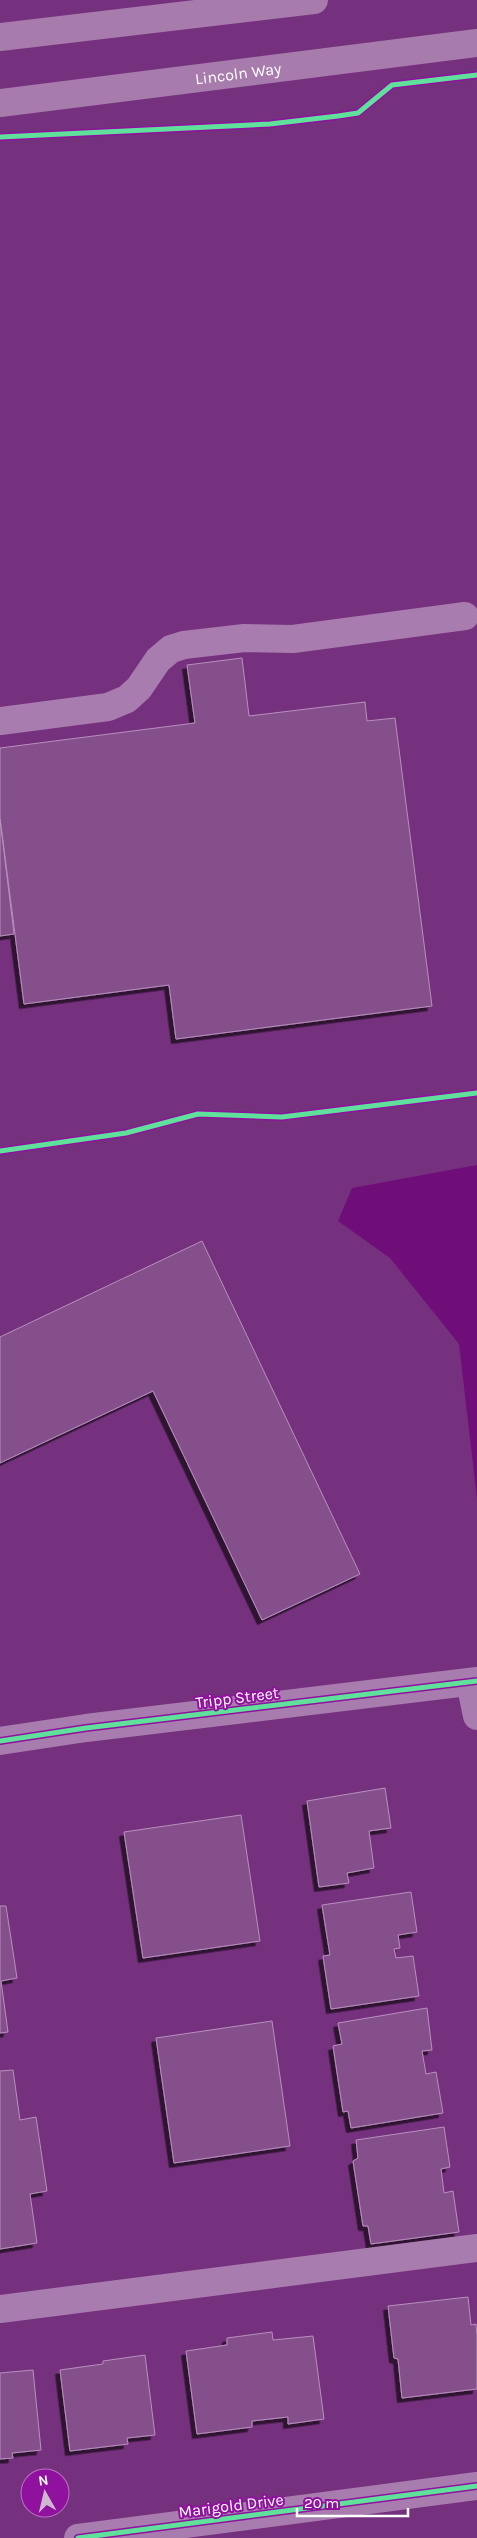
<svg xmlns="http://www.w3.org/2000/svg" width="477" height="2538" font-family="Karla,sans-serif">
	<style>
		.water { fill: #700e79 }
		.building { fill: #854f8c; stroke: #b790bc; filter: url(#shadow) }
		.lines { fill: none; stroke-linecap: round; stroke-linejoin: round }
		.minor { stroke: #a97caf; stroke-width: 28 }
		.major { stroke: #a87bad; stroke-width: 28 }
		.cycleway-casing { stroke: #8f119d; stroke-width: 8 }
		.cycleway { stroke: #60e19b; stroke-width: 5 }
		.labels { text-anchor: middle; stroke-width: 4; stroke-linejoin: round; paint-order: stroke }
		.street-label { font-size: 16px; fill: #fff; stroke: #8f119d }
	</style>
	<defs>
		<filter id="shadow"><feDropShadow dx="-4.5" dy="4.5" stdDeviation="0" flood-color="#0009"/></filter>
	</defs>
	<rect width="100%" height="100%" fill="#76317e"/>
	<path class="water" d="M477 1165V1499L459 1344 390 1258 338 1221 352 1188Z"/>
	<path class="building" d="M242 658 249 716 365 702 367 721 395 718 432 1006 176 1039 169 985 24 1004 0 818V748L195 723 187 665Z
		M0 819 14 934 0 936Z
		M202 1241 360 1574 262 1620 153 1391 0 1463V1337Z
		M385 1788 391 1828 369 1831 374 1868 347 1873 349 1883 319 1887 307 1801Z
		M241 1815 260 1941 143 1958 124 1832Z
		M411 1892 417 1932 398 1935 400 1948 394 1949 396 1958 413 1956 419 1996 331 2009 323 1956 330 1955 322 1905Z
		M0 1906H6L17 1978 1 1981 8 2032 0 2033Z
		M427 2008 432 2050 422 2051 426 2074 436 2072 443 2113 351 2128 348 2111 343 2112 333 2046 342 2044 338 2023Z
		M272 2021 290 2146 174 2163 156 2038Z
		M13 2070 20 2120 36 2117 47 2191 30 2194 37 2243 0 2249V2071Z
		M444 2127 450 2167 441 2169 444 2193 453 2191 459 2232 371 2244 368 2226H363L353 2161 358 2158 356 2140Z
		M468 2297 471 2325 476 2324 477 2336V2389L402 2398 398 2359 394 2358 388 2306Z
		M272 2332 273 2340 313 2336 324 2419 288 2424V2417L252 2421V2427L197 2434 186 2351 227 2345V2338Z
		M145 2355 155 2435 127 2438 128 2444 70 2451 60 2370 103 2364V2361Z
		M33 2370 41 2450 12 2453 13 2458 0 2459V2373Z"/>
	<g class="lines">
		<path class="minor" d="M0 721 108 707 127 699 139 688 158 660 171 649 184 645 244 638 293 639 465 616
			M470 1682 477 1716
			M0 1741 86 1728 477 1681
			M0 2309 477 2248
			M78 2538 477 2486"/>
		<g class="major">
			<path d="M0 37 314 0"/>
			<path id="s1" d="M0 103 477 43"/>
		</g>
		<defs>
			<path id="cycleway" d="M0 137 270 124 338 116 358 113 392 85 477 75
				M0 1151 126 1133 198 1114 282 1117 477 1093
				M0 1741 86 1728 477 1681
				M78 2538 477 2486"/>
		</defs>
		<use href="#cycleway" class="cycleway-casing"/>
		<use href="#cycleway" class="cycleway"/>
	</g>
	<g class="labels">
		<g class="street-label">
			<text dy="6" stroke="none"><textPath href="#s1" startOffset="240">Lincoln Way</textPath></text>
			<text transform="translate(237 1697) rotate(-7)" y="6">Tripp Street</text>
			<text transform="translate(231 2505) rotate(-7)" y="6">Marigold Drive</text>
		</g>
	</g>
	<g transform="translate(45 2493) rotate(352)"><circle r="24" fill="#8f119d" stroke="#bc70c4"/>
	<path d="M0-4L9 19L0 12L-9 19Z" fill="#cfb7d2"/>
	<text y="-8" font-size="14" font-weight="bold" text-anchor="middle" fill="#ffffff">N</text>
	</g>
	<path d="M297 2508v8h111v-8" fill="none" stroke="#ffffff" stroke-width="2.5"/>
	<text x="304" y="2508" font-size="15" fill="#ffffff" stroke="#8f119d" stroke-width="4" paint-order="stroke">20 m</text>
</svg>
